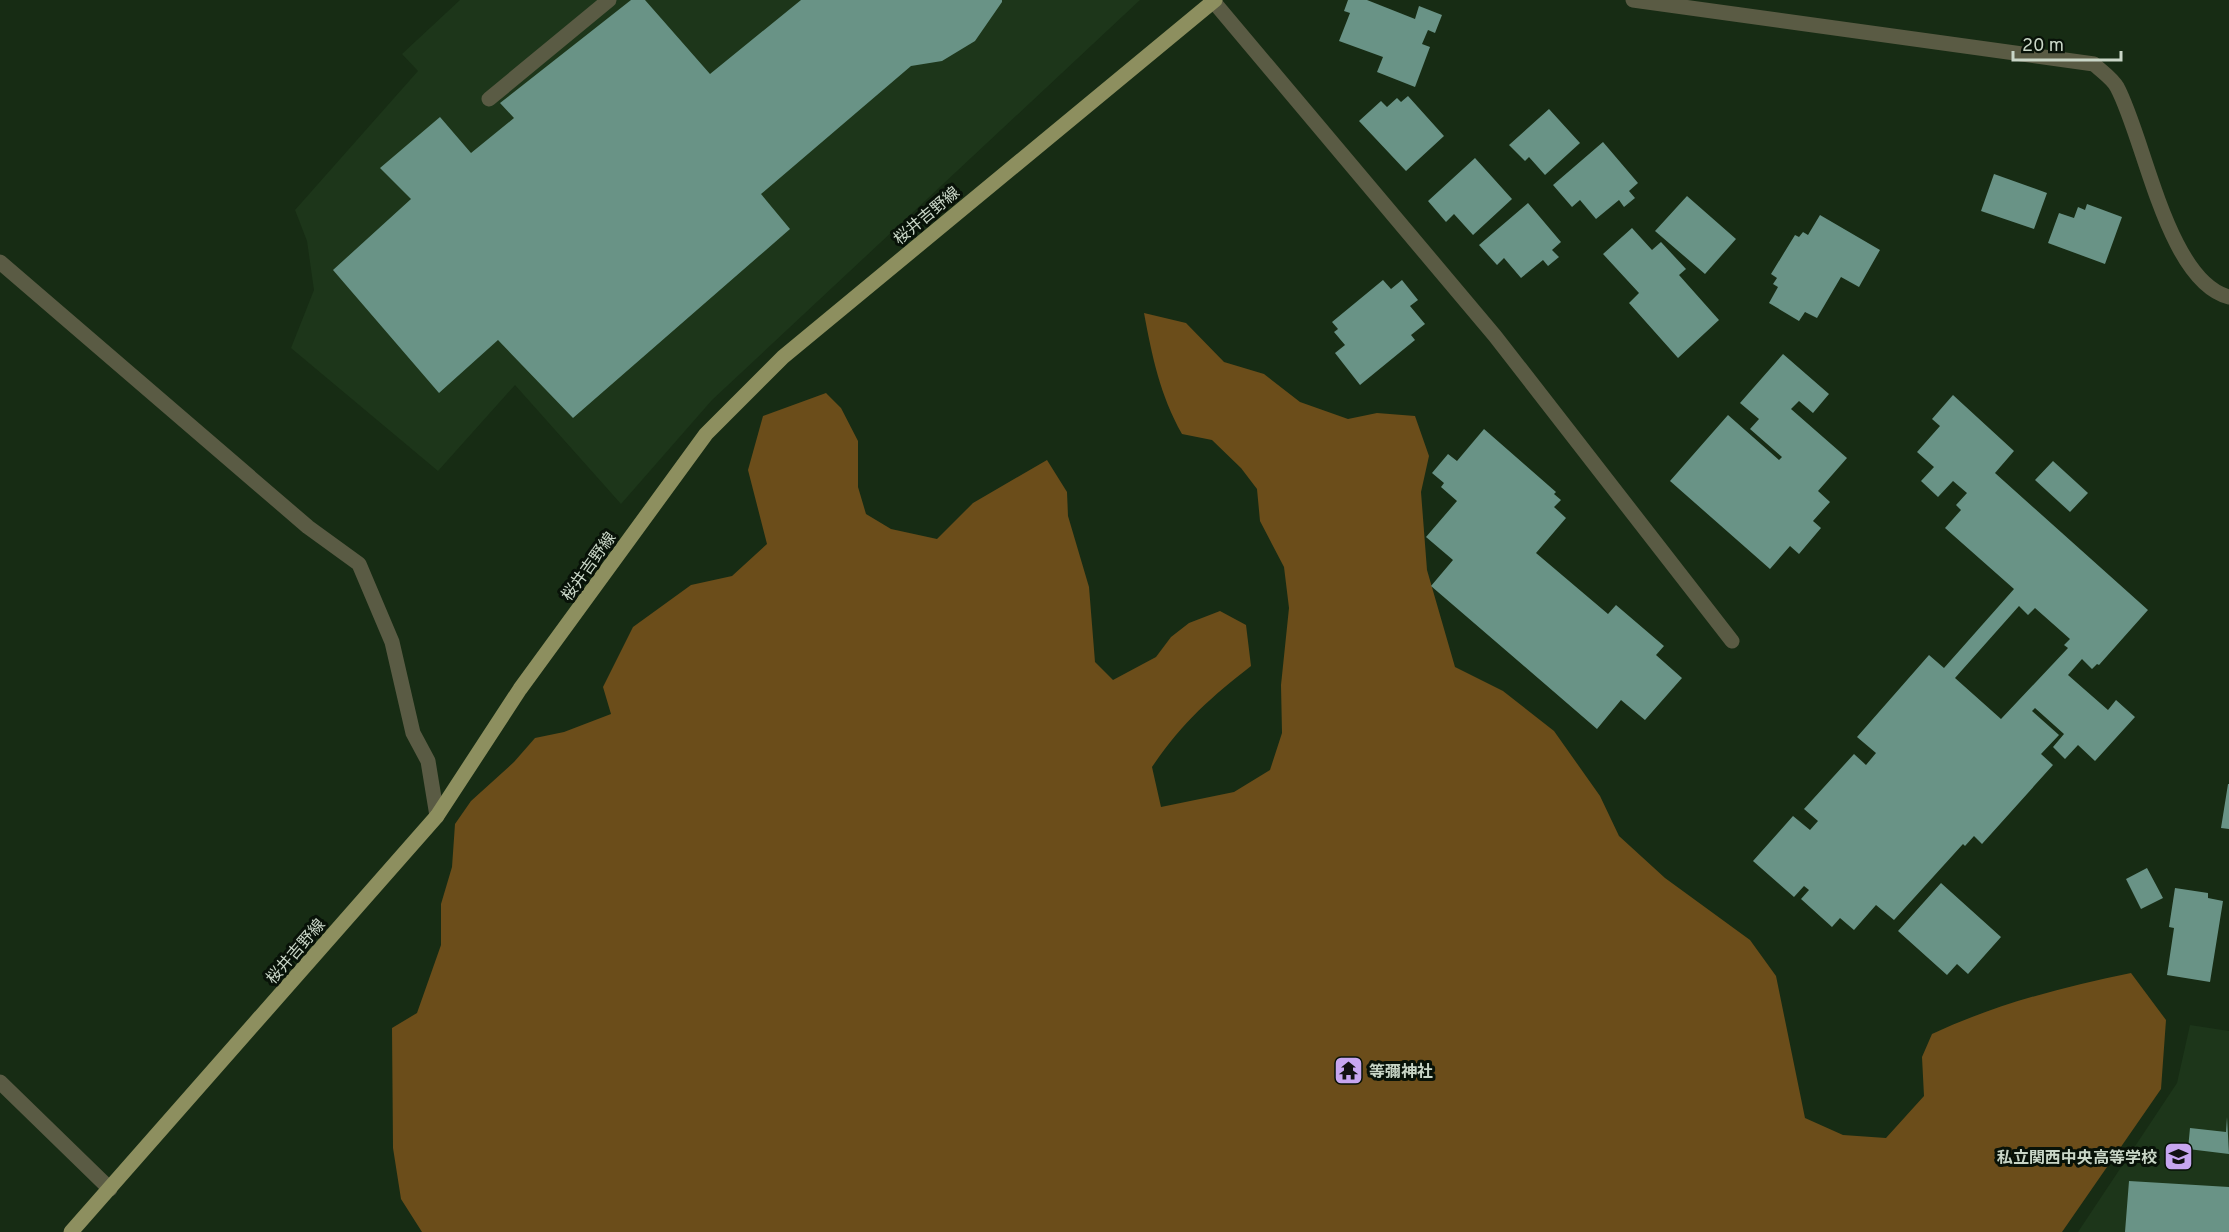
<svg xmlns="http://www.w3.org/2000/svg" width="2229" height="1232" font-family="Overpass,'Noto Sans JP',sans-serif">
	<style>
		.built { fill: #1d361a }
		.forest { fill: #6b4d1a }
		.building { fill: #699386; fill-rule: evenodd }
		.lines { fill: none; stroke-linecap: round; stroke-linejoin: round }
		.lane { stroke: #5a5b44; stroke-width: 15 }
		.street { stroke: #5a5b44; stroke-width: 15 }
		.primary { stroke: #8d8f5f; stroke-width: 15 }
		.labels { text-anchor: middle; stroke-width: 6; stroke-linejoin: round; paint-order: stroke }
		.street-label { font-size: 16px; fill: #c9d6c7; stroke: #081208 }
		.poi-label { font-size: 16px; font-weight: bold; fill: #c9d6c7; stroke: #081208; text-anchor: start }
	</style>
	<rect width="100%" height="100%" fill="#172c14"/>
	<path class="built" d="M460 0H1140L712 400 621 504 515 385 438 471 291 348 314 290 307 241 295 210 418 71 402 54Z
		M2190 1025 2229 1031V1232H2078L2177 1083Z"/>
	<path class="forest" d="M1144 313 1186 323 1224 362 1264 374 1300 402 1348 419 1377 413 1415 416 1429 456 1421 492 1427 570 1455 667 1503 691 1554 731 1600 796 1619 836 1665 878 1750 940 1776 976 1805 1118 1843 1135 1886 1138 1924 1096 1922 1057 1932 1034C1996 1004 2063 987 2131 973L2166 1020 2161 1089 2062 1232H422L401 1199 393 1148 392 1028 417 1013 441 945V904L452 867 455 824 471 801 514 762 535 738 564 732 611 714 603 687 633 627 691 585 732 576 767 544 748 470 763 416 826 393 841 408 858 441V487L866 514 891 529 937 539 973 503 1047 460 1067 492 1068 516 1089 587 1095 662 1113 680 1156 657 1171 637 1189 623 1220 611 1246 625 1251 666C1211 697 1181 724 1152 767L1161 807 1234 792 1270 770 1282 733 1281 685 1289 608 1284 567 1260 521 1257 489 1241 468 1212 440 1182 434C1160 395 1152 356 1144 313Z"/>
	<path class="building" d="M631 0H645L710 74 801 0H1002V2L975 41 942 61 911 66 761 194 790 229 573 418 498 340 439 393 333 270 411 199 380 168 440 117 471 153 514 118 500 103Z
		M1348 0H1367L1415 19 1419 6 1442 15 1435 33 1428 30 1422 44 1430 47 1415 87 1377 72 1383 57 1339 41 1350 13 1344 11Z
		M1408 96 1444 136 1406 171 1359 121 1381 101 1387 107 1397 98 1401 102Z
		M1549 109 1580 143 1545 175 1529 157 1525 161 1509 145Z
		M1603 142 1638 183 1629 191 1635 198 1624 207 1619 200 1596 219 1580 200 1572 207 1553 185Z
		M1475 158 1512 199 1473 235 1454 214 1446 222 1428 201Z
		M1994 174 2047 193 2034 229 1981 211Z
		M1687 196 1736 239 1705 274 1655 231Z
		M1528 203 1561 242 1552 250 1559 257 1548 266 1543 260 1521 278 1504 258 1497 265 1479 245Z
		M2087 204 2122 217 2105 264 2048 243 2059 213 2074 218 2078 207 2085 210Z
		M1820 215 1880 250 1859 287 1841 277 1817 318 1805 312 1799 321 1769 303 1778 287 1773 284 1777 278 1771 274 1795 235 1799 237 1803 232 1808 235Z
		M1632 228 1652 250 1661 242 1686 269 1679 275 1719 320 1678 358 1629 303 1639 293 1603 254Z
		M1383 280 1391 289 1402 280 1418 300 1410 306 1425 324 1411 335 1415 340 1360 385 1335 353 1345 345 1334 332 1338 329 1332 322Z
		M1783 354 1829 394 1813 413 1799 401 1791 409 1847 458 1818 491 1830 502 1813 521 1821 528 1799 554 1790 546 1770 569 1670 481 1728 415 1779 460 1782 457 1750 429 1759 419 1740 403Z
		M1953 395 2014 451 1995 473 2148 610 2099 665 2097 664 2092 669 2082 659 2068 675 2108 710 2116 700 2135 717 2095 761 2078 745 2065 759 2053 747 2064 734 2035 708 2032 711 2059 735 2041 754 2053 765 1982 844 1974 836 1965 846 1963 844 1894 920 1876 905 1854 930 1840 918 1832 927 1801 899 1809 890 1804 886 1794 897 1753 861 1793 816 1810 830 1818 821 1804 809 1854 754 1866 765 1876 753 1857 737 1929 655 1944 668 2014 589 1945 528 1961 510 1956 505 1967 493 1953 481 1938 497 1921 481 1934 467 1917 452 1940 426 1932 419ZM2019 606 2028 615 2035 608 2070 639 2064 645 2068 648 2001 719 1955 678Z
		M1484 429 1556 492 1554 494 1561 500 1554 507 1566 518 1536 553 1608 614 1616 605 1664 646 1656 655 1682 678 1645 720 1621 700 1597 729 1431 586 1453 560 1426 537 1457 501 1441 487 1444 483 1432 473 1448 454 1457 461Z
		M2053 461 2088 493 2070 512 2035 480Z
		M2228 784H2229V829L2221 828Z
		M2147 868 2163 898 2141 909 2126 879Z
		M1941 883 2001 937 1968 974 1957 964 1947 975 1898 931Z
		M2175 888 2208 893V898L2223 901 2210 982 2167 975 2174 928 2169 927Z
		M2227 1117 2229 1154 2188 1149 2190 1128 2226 1132Z
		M2129 1181 2229 1187V1232H2125Z"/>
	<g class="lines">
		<path class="lane" d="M489 99 609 0"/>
		<path class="street" d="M1633 0 2094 64C2101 71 2112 78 2117 87 2145 139 2167 281 2229 297
			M1213 1 1495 336 1732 641
			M0 262 308 527 359 564 392 642 413 733 428 761 437 816
			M0 1082 110 1189"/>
		<path class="primary" d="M71 1232 437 816 520 689 706 434 783 357 1215 0"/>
	</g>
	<defs>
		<symbol id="temple-square" viewBox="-11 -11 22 22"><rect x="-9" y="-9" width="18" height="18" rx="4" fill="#c7a6f0" stroke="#081208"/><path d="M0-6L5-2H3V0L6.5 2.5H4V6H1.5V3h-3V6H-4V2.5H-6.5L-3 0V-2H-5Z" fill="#111"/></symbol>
		<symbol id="school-square" viewBox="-11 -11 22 22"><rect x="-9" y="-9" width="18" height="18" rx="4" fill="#c7a6f0" stroke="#081208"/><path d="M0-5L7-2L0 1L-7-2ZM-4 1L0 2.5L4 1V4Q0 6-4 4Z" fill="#111"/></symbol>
	</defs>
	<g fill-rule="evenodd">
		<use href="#temple-square" x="1332" y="1054" width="33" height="33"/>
		<use href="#school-square" x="2162" y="1140" width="33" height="33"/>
	</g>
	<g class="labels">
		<g class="street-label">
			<text transform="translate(926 215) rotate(-40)" y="6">桜井吉野線</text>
			<text transform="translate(588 566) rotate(-54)" y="6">桜井吉野線</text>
			<text transform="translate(295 951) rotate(-49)" y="6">桜井吉野線</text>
		</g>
		<g class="poi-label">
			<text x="1369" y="1077">等彌神社</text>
			<text x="2157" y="1163" text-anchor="end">私立関西中央高等学校</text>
		</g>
	</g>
	<path d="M2013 51v9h108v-9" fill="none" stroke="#c9d6c7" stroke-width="3"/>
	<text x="2022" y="51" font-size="18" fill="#c9d6c7" stroke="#081208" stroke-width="4.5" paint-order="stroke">20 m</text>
</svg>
